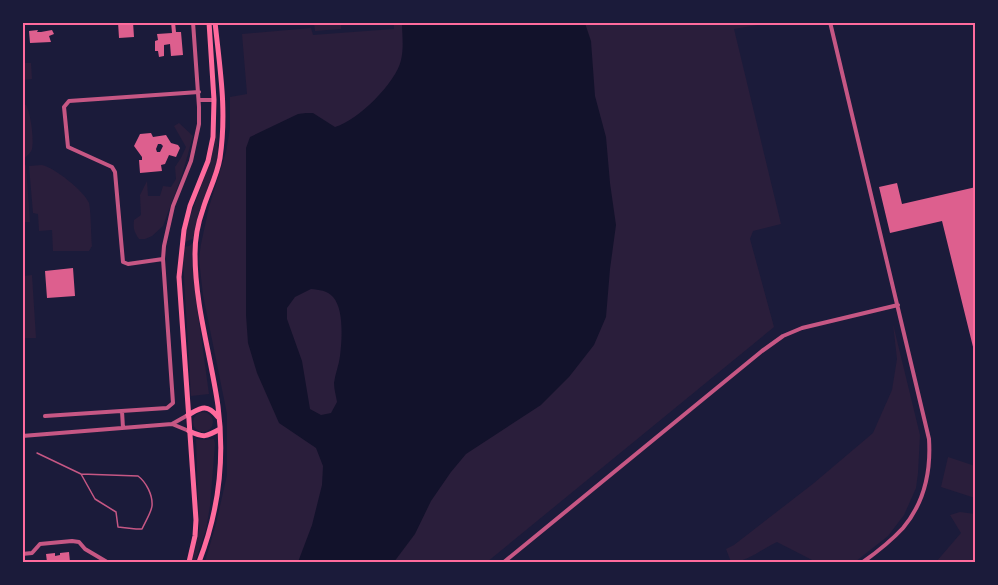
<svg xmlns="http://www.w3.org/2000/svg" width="998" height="585" font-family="Merriweather,serif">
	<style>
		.green { fill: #2a1e3b }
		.water { fill: #12122b; fill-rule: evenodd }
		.building { fill: #dd5f8e; fill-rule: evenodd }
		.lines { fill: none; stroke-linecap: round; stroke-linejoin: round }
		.service { stroke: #c65784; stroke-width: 1.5 }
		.minor { stroke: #c65784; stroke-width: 4 }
		.secondary { stroke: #ff6b9d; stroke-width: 5 }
		.neatline { fill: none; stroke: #ff6b9d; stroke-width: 2 }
	</style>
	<rect width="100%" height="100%" fill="#1b1b3a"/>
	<path class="green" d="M394 22 764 23V24L734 29 781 224 753 231 750 239 774 327 487 562H205L216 524 227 475V414L203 295 199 259 201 244 209 207 226 152 230 128V97L247 94 242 34 311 28 313 35 394 29Z
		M314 23H341V29L315 31Z
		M23 63H31L32 79 23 80Z
		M23 105H26C31 114 34 139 32 149 30 154 27 156 23 159Z
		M179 123 193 136 182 175 163 226 152 236 145 239H139C134 232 133 228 134 220L141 215 140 195 147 181 148 196H160L163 186 171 187 176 179 175 167 181 158 186 147 174 126Z
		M217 131 218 157 215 171 195 238 185 242V230L211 159Z
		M26 165 30 222H23V166Z
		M42 165C55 168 84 191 89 203 91 211 91 236 92 246L89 251H53L52 230 39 231 38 214 33 213 29 166Z
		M194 242 192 261 196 300 209 394 191 396 183 260 184 247 189 246Z
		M32 275 36 338H23V276Z
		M893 324 920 435 918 473 916 488 904 515 888 536 855 562H816L777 542C763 548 746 563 731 562L726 549 734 545 814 483 873 433 892 390 897 359Z
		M193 422a10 10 0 1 1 20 0a10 10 0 1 1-20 0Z
		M196 439 205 440 214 439 215 444 210 506 206 530 195 562H192L199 530Z
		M948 457 975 466V498L941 487Z
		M960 512 975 514 976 558 972 562H936L961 533 950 515Z"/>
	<path class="water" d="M402 23H585L591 41 595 96 606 137 610 183 616 225 610 269 606 317 594 345 569 377 541 405 466 454 451 472 431 501 415 534 394 562H298L312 525 322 485 323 466 316 448 279 423 257 373 248 343 246 315V148L250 137 298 114 306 113H313L335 127C357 121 396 83 401 60 404 48 402 34 402 23ZM311 289C319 290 327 290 333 297 344 309 342 340 340 356 339 365 335 374 334 383 334 389 336 396 337 402L331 413 321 415 310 409 302 361 287 319V308L295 297Z"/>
	<path class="building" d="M118 22H133L134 37 119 38Z
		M171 22H175L176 32H181L183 55 171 56 170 44 164 45V56L159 57 158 51H155V41L158 40 157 34 172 33Z
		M38 30 37 32H41L52 30 54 34 49 36 51 42 30 43 29 31Z
		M151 133 153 137 166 135 171 143 178 145 180 148 176 157 169 155 165 164 161 165 162 171 140 173 139 160H142V157L134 146 140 134ZM158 144H161L163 146 160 152H157L156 149Z
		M897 183 902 204 976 187V359L942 221 890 233 879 187Z
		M73 268 75 296 47 298 45 271Z
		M69 552 70 562H47L46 554 55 553V556L60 555V553Z"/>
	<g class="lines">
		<path class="service" d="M37 453 81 474 138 476C146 482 153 495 152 506 151 513 145 522 142 529H136L118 527 116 512 95 499 81 474"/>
		<path class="minor" d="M830 22 929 439C931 471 924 503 903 528 891 541 877 552 863 562
			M199 100H214
			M163 259 128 264 123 262 115 172 112 167 68 147 64 107 69 101 199 92
			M122 411 123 428
			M45 416 167 408 173 403 163 259 164 246 173 206 191 161 199 124V107L193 22
			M172 424 189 431
			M22 436 172 424 188 415
			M22 554 32 553 40 544 72 541 79 542 85 549 107 562
			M504 562 762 351 783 336 802 328 898 305"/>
		<path class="secondary" d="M188 415C201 408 206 403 218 417
			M189 431C204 438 206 437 220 429
			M189 562 195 536 196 520 179 277 184 230 190 206 208 161 213 137 214 100 209 22
			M199 562C218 513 225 459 218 406 211 356 195 306 195 254 195 240 198 223 203 209 208 192 217 176 220 158 227 110 220 70 215 22"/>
	</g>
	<rect width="998" height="585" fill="none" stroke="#1b1b3a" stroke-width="48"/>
	<rect x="24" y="24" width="950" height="537" class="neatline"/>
</svg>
